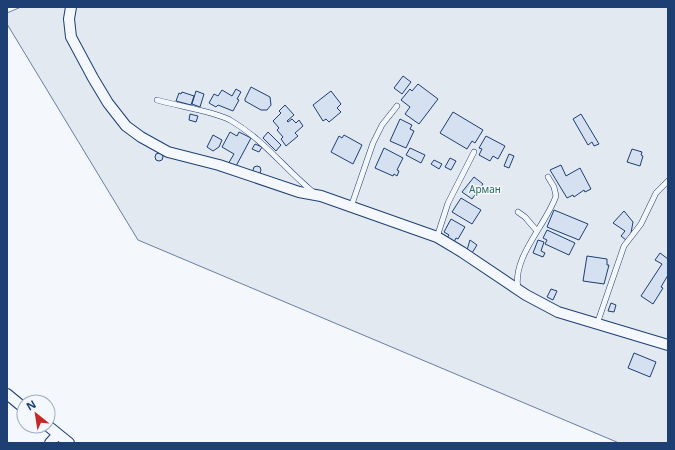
<svg xmlns="http://www.w3.org/2000/svg" width="675" height="450" font-family="'Noto Sans',sans-serif">
	<style>
		.green { fill: #e3e9f0; stroke: #687fa3 }
		.building { fill: #d5e0f0; stroke: #1d3f73 }
		.lines { fill: none; stroke-linecap: round; stroke-linejoin: round }
		.service-casing { stroke: #1d3f73; stroke-width: 6 }
		.minor-casing { stroke: #1d3f73; stroke-width: 12 }
		.service { stroke: #f4f7fb; stroke-width: 5 }
		.minor { stroke: #f4f7fb; stroke-width: 10 }
		.labels { text-anchor: middle; stroke-width: 3; stroke-linejoin: round; paint-order: stroke }
		.park-label { font-size: 10px; fill: #2c6c60; stroke: #f4f7fb }
	</style>
	<rect width="100%" height="100%" fill="#f4f7fb"/>
	<path class="green" d="M21 7H668V443H619L138 240 7 24V13Z"/>
	<path class="building" d="M403 76 411 82 402 94 394 88Z
		M418 84 438 99 419 124 405 114 410 107 401 100 410 89 412 91Z
		M251 87 270 97 271 105 267 110H261L245 101V99Z
		M236 89 241 92 237 99 239 100 233 111 218 105 216 107 209 103 214 94 218 96 222 90 232 96Z
		M196 91 204 94 200 107 192 104Z
		M331 91 341 104 337 108 341 112 329 122 326 119 323 121 313 105Z
		M182 92 194 96 191 105 176 101 179 93 181 94Z
		M285 105 294 115 287 121 288 122 292 119 296 123 299 120 303 126 295 133 298 136 286 146 281 139 283 137 277 130 279 128 273 121 281 113 279 111Z
		M453 112 483 130 475 143 472 141 467 149 440 133Z
		M190 114 198 116 196 122 189 120Z
		M581 114 599 144 594 146 592 142 588 145 573 119Z
		M400 119 412 125 410 129 414 131 406 148 390 141Z
		M230 132 237 136 239 132 251 138 235 168 228 164 234 154 222 147Z
		M268 132 281 145 276 151 263 138Z
		M213 135 222 140 219 147 213 151 207 147Z
		M344 135 362 145 353 164 331 152 339 136 342 138Z
		M486 136 505 146 498 159 493 156 490 161 479 155 482 149 479 148Z
		M255 144 262 147 259 152 252 149Z
		M384 148 403 158 397 170 399 171 397 176 394 174 393 176 375 168Z
		M410 148 425 155 421 163 406 155Z
		M632 149 642 152 641 155 643 156 640 166 627 162Z
		M155 157a4 4 0 1 1 8 0a4 4 0 1 1-8 0Z
		M509 154 514 156 509 168 504 166Z
		M450 158 456 161 451 170 445 167Z
		M434 160 442 164 439 169 431 164Z
		M561 165 566 176 580 168 591 189 585 192 584 190 574 197 573 195 567 198 550 170Z
		M253 170a4 4 0 1 1 8 0a4 4 0 1 1-8 0Z
		M474 177 483 184 472 199 462 192Z
		M461 198 481 210 472 224 452 212Z
		M554 210 588 224 579 240 547 227Z
		M624 211 633 222 631 233 626 240 621 236 625 231 613 223Z
		M451 219 465 227 458 239 456 238 454 242 447 238 449 235 444 232Z
		M547 230 575 243 569 255 545 244 547 240 543 238Z
		M470 240 477 245 472 253 467 250Z
		M538 240 544 242 541 251 545 253 543 257 533 253Z
		M660 253 668 259V275L661 287 663 288 653 304 641 296 662 264 655 260Z
		M587 256 607 259V265H609L604 284 583 281Z
		M551 289 557 291 553 300 547 297Z
		M611 303 616 305 614 312 608 311Z
		M634 353 656 362 650 377 628 368Z"/>
	<g class="lines">
		<defs>
			<path id="service" d="M157 100C177 106 213 111 230 120 263 139 284 168 313 192
				M351 207 373 143 382 125 397 106
				M518 212 525 217 537 231
				M437 237 448 203 474 152
				M518 289C512 257 546 225 556 196L554 187 548 177
				M597 324 624 246 641 224 656 193 668 181"/>
			<path id="minor" d="M71 7 69 19 71 37 93 78 108 103 126 126 141 137 168 152 219 165 299 192 321 196 437 237 462 252 526 295 558 312 668 345
				M7 394 24 408
				M48 426 69 443
				M50 443 58 434"/>
		</defs>
		<use href="#service" class="service-casing"/>
		<use href="#minor" class="minor-casing"/>
		<use href="#service" class="service"/>
		<use href="#minor" class="minor"/>
	</g>
	<g class="labels">
		<g class="park-label">
			<text x="485" y="193">Арман</text>
		</g>
	</g>
	<rect width="675" height="450" fill="none" stroke="#1d3f73" stroke-width="16"/>
	<g transform="translate(36 414) rotate(330)"><circle r="19" fill="#f4f7fb" stroke="#9eadc5"/>
	<path d="M0-3L7 15L0 10L-7 15Z" fill="#c62828"/>
	<text y="-6" font-size="11" font-weight="bold" text-anchor="middle" fill="#1d3f73">N</text>
	</g>
</svg>
